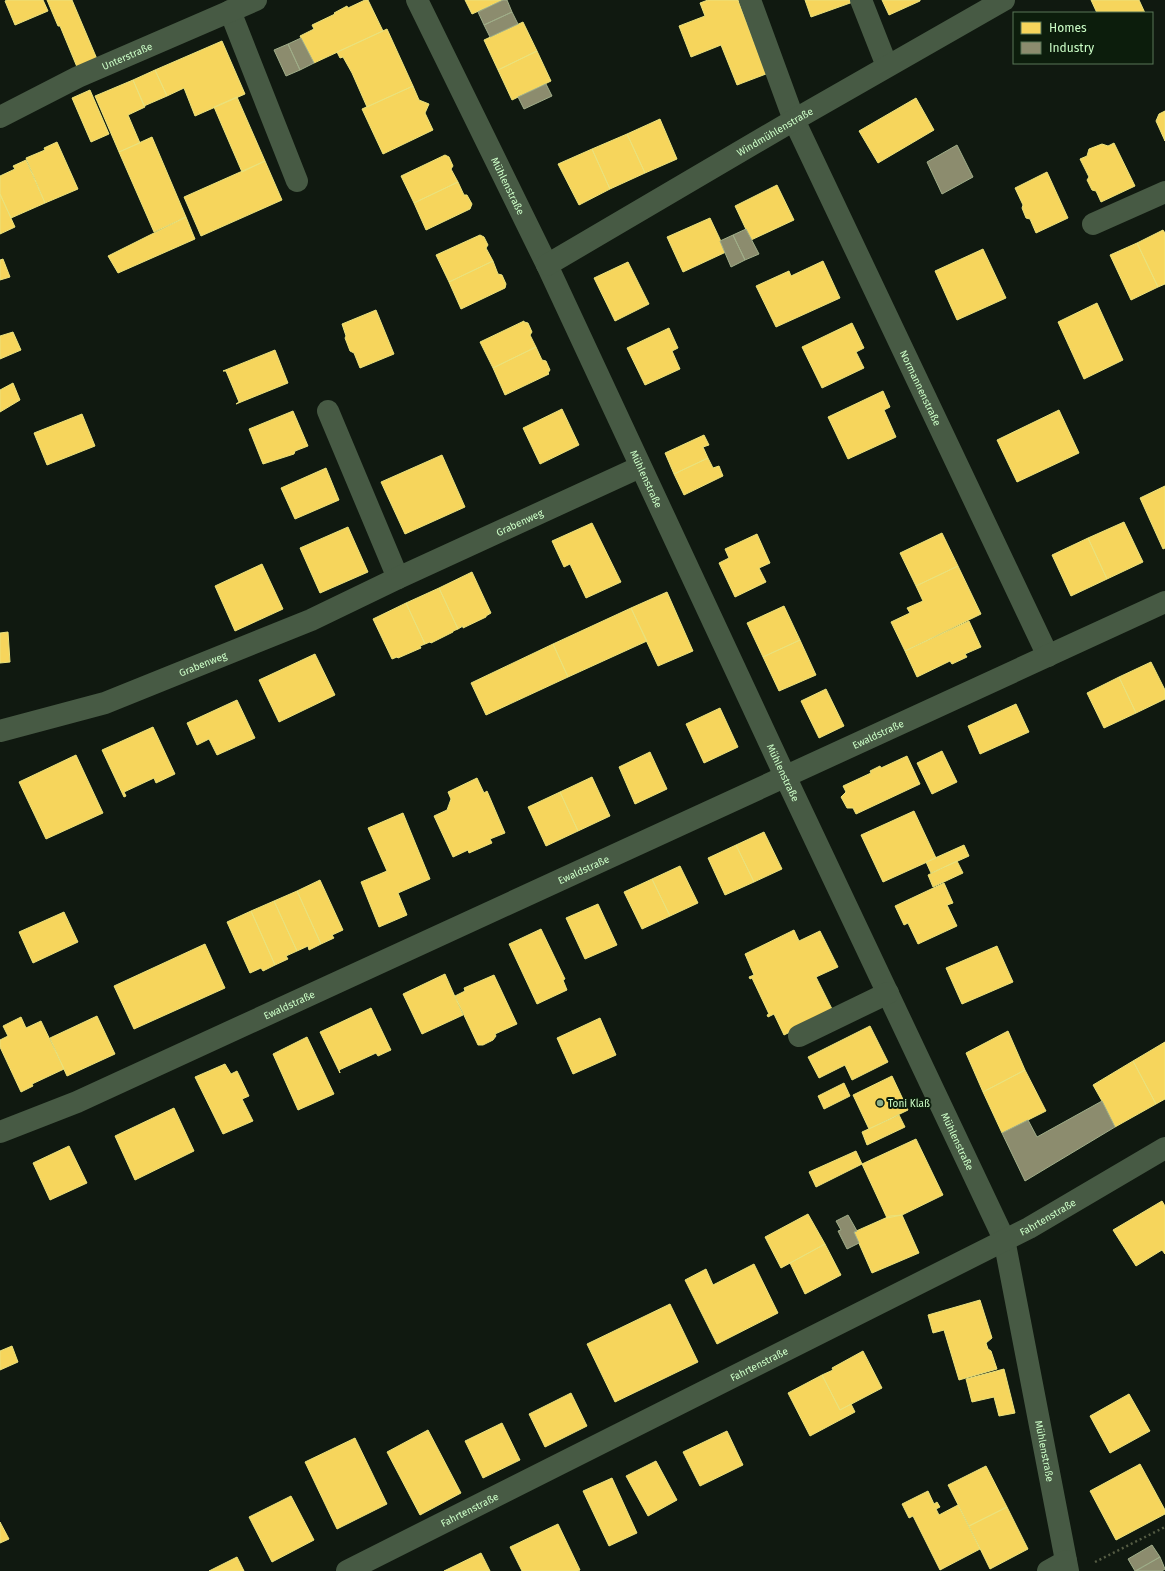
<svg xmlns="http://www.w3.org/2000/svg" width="1165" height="1571" font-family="'Fira Sans',sans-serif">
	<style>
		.homes { fill: #f6d55c; stroke: #eae27c }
		.industry { fill: #8c8c6e; stroke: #a0ae89 }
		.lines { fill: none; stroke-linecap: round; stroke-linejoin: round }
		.path { stroke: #555c44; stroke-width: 2.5; stroke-dasharray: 2 3; stroke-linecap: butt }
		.minor { stroke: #475a44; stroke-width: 22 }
		.poi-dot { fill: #8bae88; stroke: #0c1d0c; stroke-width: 1.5 }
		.labels { text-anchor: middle; stroke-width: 4; stroke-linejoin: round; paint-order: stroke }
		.street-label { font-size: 10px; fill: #cdffc8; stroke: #0c1d0c }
		.poi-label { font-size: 10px; fill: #cdffc8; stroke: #0c1d0c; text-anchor: start }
	</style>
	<rect width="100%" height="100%" fill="#101910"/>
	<path class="homes" d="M7 0H43L48 11 15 25 5 1Z
		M47 0H72L97 59 77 67 60 26H58Z
		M365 0H368L383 31 314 63 300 36 314 29 312 25 335 14 334 13 347 6 348 8Z
		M465 0H503L472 14Z
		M708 0H738L766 74 737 85 721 45 691 57 679 26 705 16 700 3Z
		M805 0H852L853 2 811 17Z
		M882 0H920V1L889 15Z
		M1091 0H1139L1145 13H1097Z
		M523 22 537 51 498 70 484 40Z
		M387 29 413 86 367 107 352 73 343 57 340 58 337 52Z
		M222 41 245 94 195 116 184 88 167 96 155 70Z
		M537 51 551 81 512 100 498 70Z
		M155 70 167 96 144 106 133 80Z
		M133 80 145 107 128 115 140 143 119 152 95 96Z
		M413 86 419 100 429 104 425 113 433 130 383 154 362 109Z
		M90 90 109 134 91 142 72 98Z
		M237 97 265 161 242 172 214 107Z
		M916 98 934 130 878 163 859 131Z
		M1165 111V141L1156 121 1159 114Z
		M660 119 677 159 645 173 627 134Z
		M627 134 645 173 610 189 592 149Z
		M152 137 186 217 154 232 119 152Z
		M57 142 78 189 45 203 26 158 45 150 44 148Z
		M1114 143 1135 186 1101 202 1096 191 1092 190 1087 180 1089 177 1080 159 1087 156 1089 149 1102 144 1108 146Z
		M592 149 610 189 579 205 558 164Z
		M445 155 449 157 453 166 451 169 458 182 414 203 401 176Z
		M26 160 45 203 11 218 0 194V176L15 169 13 166Z
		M265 161 282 200 201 236 184 197Z
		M1047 172 1068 218 1036 233 1030 219 1026 218 1022 208 1023 205 1015 188Z
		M458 182 464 195H467L472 204 470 209 426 230 414 203Z
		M777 185 794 220 751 240 735 206Z
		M0 194 15 227 0 234Z
		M186 217 195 239 118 273 108 256Z
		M710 218 726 252 683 272 667 237Z
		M1163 230 1165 233V284L1158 287 1137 243Z
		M480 235 484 237 488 245 486 248 493 261 449 282 436 255Z
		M1137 243 1158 287 1131 300 1110 255Z
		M983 249 1006 298 957 320 935 271Z
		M3 259 10 277 0 280V260Z
		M493 261 498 274 502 275 506 284 505 288 461 309 449 282Z
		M823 261 840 298 776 327 756 286 789 271 791 276Z
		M628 262 649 304 615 321 594 278Z
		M1097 303 1123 360 1084 379 1058 322Z
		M376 310 394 354 360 368 354 353 350 351 345 338 346 336 342 324Z
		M524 321V322L528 323 532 332 530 335 536 347 493 368 480 342Z
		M852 323 864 348 856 352 864 368 822 388 802 347Z
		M669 328 678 348 672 351 680 369 645 385 627 348Z
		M13 332 21 350 0 359V336Z
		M536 347 542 360 546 361 550 370 548 373 549 374 505 395 493 368Z
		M275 350 288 383 236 404 239 402 226 371H223Z
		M13 383 20 400 0 412V390Z
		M883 391 890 407 884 410 896 437 848 459 828 417Z
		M562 409 579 445 540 464 523 428Z
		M1059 410 1079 453 1017 482 997 440Z
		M293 411 308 446 295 451 294 454 263 464 249 429Z
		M82 414 95 446 47 465 34 433Z
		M704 435 709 445 703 447 708 458 674 474 665 453Z
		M442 455 465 507 405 534 381 482Z
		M708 458 713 468 719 466 723 476 684 495 674 474Z
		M326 468 339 500 295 519 281 488Z
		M1165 486V548L1163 549 1140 498Z
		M1124 522 1143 562 1107 579 1088 538Z
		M592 523 621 582 586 598 570 564 564 567 552 541Z
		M348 527 368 572 320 593 300 548Z
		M942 533 958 566 916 586 900 553Z
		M757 534 770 563 759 568 766 582 735 597 719 563 729 558 725 549Z
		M1088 538 1107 579 1071 596 1052 555Z
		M262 564 283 609 235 631 215 586Z
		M958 566 981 614 905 651 891 622 910 613 907 608 923 601 916 586Z
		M472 572 491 613 486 616V617L463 628V626L458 629 439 588Z
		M439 588 458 629 453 631V632L431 643 430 642 425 644 406 603Z
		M667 592 693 651 658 666 631 608Z
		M406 603 425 644 420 646 421 648 398 658 397 657 392 659 373 619Z
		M784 606 800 640 763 657 747 623Z
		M631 608 647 641 568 677 553 644Z
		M969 621 981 647 965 654 967 657 952 664 950 661 917 677 905 651Z
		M8 632 10 662 0 663V633Z
		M800 640 816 675 779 691 763 657Z
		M553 644 568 677 486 715 471 683Z
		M315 654 335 695 279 722 259 680Z
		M1151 662 1165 690V699L1136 713 1119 677Z
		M1119 677 1136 713 1104 728 1087 693Z
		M826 689 844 726 819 738 801 701Z
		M237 700 255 738 217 755 209 739 197 745 187 723Z
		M1016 704 1029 732 980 754 968 726Z
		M720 708 738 747 704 763 686 724Z
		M153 727 175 774 156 783 154 778 124 792 126 796 124 797 102 750Z
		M942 751 957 782 932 794 917 763Z
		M650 752 667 789 635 804 619 767Z
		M76 755 103 813 46 839 19 782Z
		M907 756 920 784 856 814 853 808H847L841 797 846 792 843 786 871 773 870 771 880 766 881 768Z
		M592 777 610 816 578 831 560 792Z
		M477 778 484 793 487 791 505 833 490 839 492 843 469 853 468 850 453 857 434 816 447 810 451 799 448 792Z
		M560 792 578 831 546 846 528 807Z
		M914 811 936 858 883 882 861 835Z
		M403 813 430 879 398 893 407 915 379 927 361 882 387 871 368 828Z
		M764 832 782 869 754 882 736 845Z
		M736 845 754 882 725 895 708 858Z
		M964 845 969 856 931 873 926 862Z
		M957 861 963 873 933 887 928 875Z
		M680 866 698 903 670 916 652 879Z
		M652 879 670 916 642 929 624 892Z
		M320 880 343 930 332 935 334 938 321 944 297 891Z
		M944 883 953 903 947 905 957 926 918 944 908 923 904 925 895 906Z
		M297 891 321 944 309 950 308 946 297 951 274 901Z
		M274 901 297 951 286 956 288 959 275 965 251 911Z
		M598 904 617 945 585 959 566 918Z
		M251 911 275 965 263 971 261 968 250 973 227 922Z
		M64 912 78 942 33 963 19 932Z
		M541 929 565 979 563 980 567 990 537 1004 509 944Z
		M794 930 799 941 820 931 838 967 816 977 833 1011 784 1035 774 1014 768 1017 767 1015 769 1014 752 978 750 979 749 977 754 975 745 954Z
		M205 944 225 988 134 1029 114 986Z
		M997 946 1013 982 962 1004 946 968Z
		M445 974 463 1015 422 1034 403 994Z
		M494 975 517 1024 495 1034 496 1036 493 1040 483 1045H478L455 996 465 991 464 988Z
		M371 1008 391 1050 378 1056 376 1053 339 1070 340 1073 320 1032Z
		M97 1016 115 1054 67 1076 50 1038Z
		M21 1017 26 1028 41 1021 64 1069 32 1084 33 1086 21 1092 0 1047V1040L8 1036 3 1026Z
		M600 1018 616 1055 573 1074 557 1038Z
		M870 1026 888 1062 852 1080 845 1065 819 1078 808 1057Z
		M1008 1031 1025 1070 983 1092 966 1053Z
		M307 1037 334 1094 298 1110 273 1054Z
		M1165 1042V1099L1156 1104 1133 1061Z
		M1133 1061 1156 1104 1115 1127 1102 1101 1093 1085Z
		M225 1064 231 1074 237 1071 249 1096 242 1099 253 1121 223 1134 195 1077Z
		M1025 1070 1046 1111 1002 1133 983 1092Z
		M892 1076 908 1110 869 1129 853 1095Z
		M844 1083 850 1096 824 1109 818 1096Z
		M174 1108 194 1151 135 1180 115 1136Z
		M899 1115 905 1127 867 1145 862 1132Z
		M916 1139 943 1195 902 1215 887 1218 862 1164Z
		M69 1146 87 1183 50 1200 33 1163Z
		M856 1151 862 1164 816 1187 809 1172Z
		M1162 1201 1165 1206V1254L1162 1250 1136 1266 1113 1230Z
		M808 1214 825 1244 781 1268 765 1237Z
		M902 1215 919 1253 872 1273 854 1232 890 1216Z
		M825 1244 841 1275 805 1294 790 1263Z
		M754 1264 778 1313 717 1344 685 1280 706 1269 713 1285Z
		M980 1300 992 1338 986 1343 988 1349 991 1351 997 1369 959 1380 944 1330 933 1333 928 1315Z
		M670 1304 698 1362 615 1402 587 1344Z
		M12 1346 18 1362 0 1370V1351Z
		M863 1351 882 1388 840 1410 822 1375 833 1370 832 1368Z
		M1004 1369 1015 1413 999 1416 994 1397 972 1402 966 1379Z
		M822 1375 840 1410 851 1404 855 1412 810 1436 788 1393Z
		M571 1393 587 1426 545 1447 529 1414Z
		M1129 1394 1150 1431 1110 1453 1090 1416Z
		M502 1423 520 1460 483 1478 465 1441Z
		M428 1430 461 1493 420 1515 387 1452Z
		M727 1431 743 1465 700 1486 683 1452Z
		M355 1438 387 1504 337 1529 305 1462Z
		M656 1461 677 1500 648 1516 626 1476Z
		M1140 1464 1165 1510V1514L1116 1540 1090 1491Z
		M986 1466 1007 1507 969 1526 948 1485Z
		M612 1478 637 1533 609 1546 583 1491Z
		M928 1491 934 1504 937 1502 940 1507 936 1509 939 1515 958 1505 980 1549 940 1570 913 1516 909 1518 902 1504Z
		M291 1496 314 1540 272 1562 249 1517Z
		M1007 1507 1028 1549 990 1569 969 1526Z
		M0 1522 9 1539 0 1543Z
		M558 1524 580 1570 578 1571H522L510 1547Z
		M481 1553 490 1571H444Z
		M237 1557 244 1571H209Z"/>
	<path class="industry" d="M503 0H507L512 12 484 25 478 12Z
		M512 12 518 24 490 37 484 25Z
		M301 38 314 63 300 70 288 44Z
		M288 44 300 70 286 76 274 50Z
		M546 84 552 96 524 109 518 97Z
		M957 145 973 177 942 194 927 162Z
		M746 229 759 254 745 260 733 235Z
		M733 235 745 260 731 267 720 241Z
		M1102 1101 1115 1127 1025 1181 1002 1133 1028 1120 1037 1137Z
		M848 1215 857 1231 854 1232 859 1243 847 1249 838 1231 841 1230 836 1221Z
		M1152 1545 1160 1557 1135 1571 1128 1559Z
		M1160 1557 1165 1569 1162 1571H1136Z"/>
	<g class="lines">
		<path class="path" d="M1095 1562 1165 1527"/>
		<g class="minor">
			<path id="s1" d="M417 0 547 265 785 776 1004 1239 1068 1571"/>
			<path id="s2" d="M750 0 794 120 1048 656"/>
			<path d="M861 0 887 66"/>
			<path d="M230 11 297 181"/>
			<path id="s3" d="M0 117 78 77 256 0"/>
			<path d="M1093 224 1165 192"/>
			<path id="s4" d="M547 265 794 120 1004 0"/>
			<path d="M328 411 398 578"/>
			<path id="s5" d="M0 731 105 703 311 620 398 578 640 467"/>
			<path d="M799 1036 888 993"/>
			<path id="s6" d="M0 1132 77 1102 1165 602"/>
			<path id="s7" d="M347 1571 1029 1228 1165 1148"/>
			<path d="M1048 1571 1066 1561"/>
		</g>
	</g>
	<circle class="poi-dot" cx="880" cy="1103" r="4"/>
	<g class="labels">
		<g class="street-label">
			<text dy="4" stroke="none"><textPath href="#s3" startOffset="141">Unterstraße</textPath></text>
			<text dy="4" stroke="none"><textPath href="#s4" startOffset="264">Windmühlenstraße</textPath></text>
			<text dy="4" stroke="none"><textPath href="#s1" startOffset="207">Mühlenstraße</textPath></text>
			<text dy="4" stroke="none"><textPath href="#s2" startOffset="424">Normannenstraße</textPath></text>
			<text dy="4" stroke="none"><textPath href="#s1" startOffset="531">Mühlenstraße</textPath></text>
			<text dy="4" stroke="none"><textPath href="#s5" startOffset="561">Grabenweg</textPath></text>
			<text dy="4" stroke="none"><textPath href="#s5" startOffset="214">Grabenweg</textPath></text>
			<text dy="4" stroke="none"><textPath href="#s6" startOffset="964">Ewaldstraße</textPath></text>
			<text dy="4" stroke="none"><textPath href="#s1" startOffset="855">Mühlenstraße</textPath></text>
			<text dy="4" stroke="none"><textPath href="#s6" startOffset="640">Ewaldstraße</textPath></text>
			<text dy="4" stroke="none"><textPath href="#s6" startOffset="316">Ewaldstraße</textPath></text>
			<text dy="4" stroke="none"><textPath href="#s1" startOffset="1263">Mühlenstraße</textPath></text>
			<text dy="4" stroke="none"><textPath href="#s7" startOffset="785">Fahrtenstraße</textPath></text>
			<text dy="4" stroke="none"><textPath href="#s7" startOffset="461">Fahrtenstraße</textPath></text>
			<text dy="4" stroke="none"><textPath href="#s1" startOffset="1587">Mühlenstraße</textPath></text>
			<text dy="4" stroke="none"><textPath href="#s7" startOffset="137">Fahrtenstraße</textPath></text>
		</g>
		<g class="poi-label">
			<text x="888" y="1107">Toni Klaß</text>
		</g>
	</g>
	<rect x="1013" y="12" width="140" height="52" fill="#0c1d0c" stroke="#597757"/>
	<rect x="1021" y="22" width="20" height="12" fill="#f6d55c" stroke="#597757"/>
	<text x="1049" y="32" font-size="12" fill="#cdffc8">Homes</text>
	<rect x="1021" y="42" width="20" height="12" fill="#8c8c6e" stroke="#597757"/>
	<text x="1049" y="52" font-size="12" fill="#cdffc8">Industry</text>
</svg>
